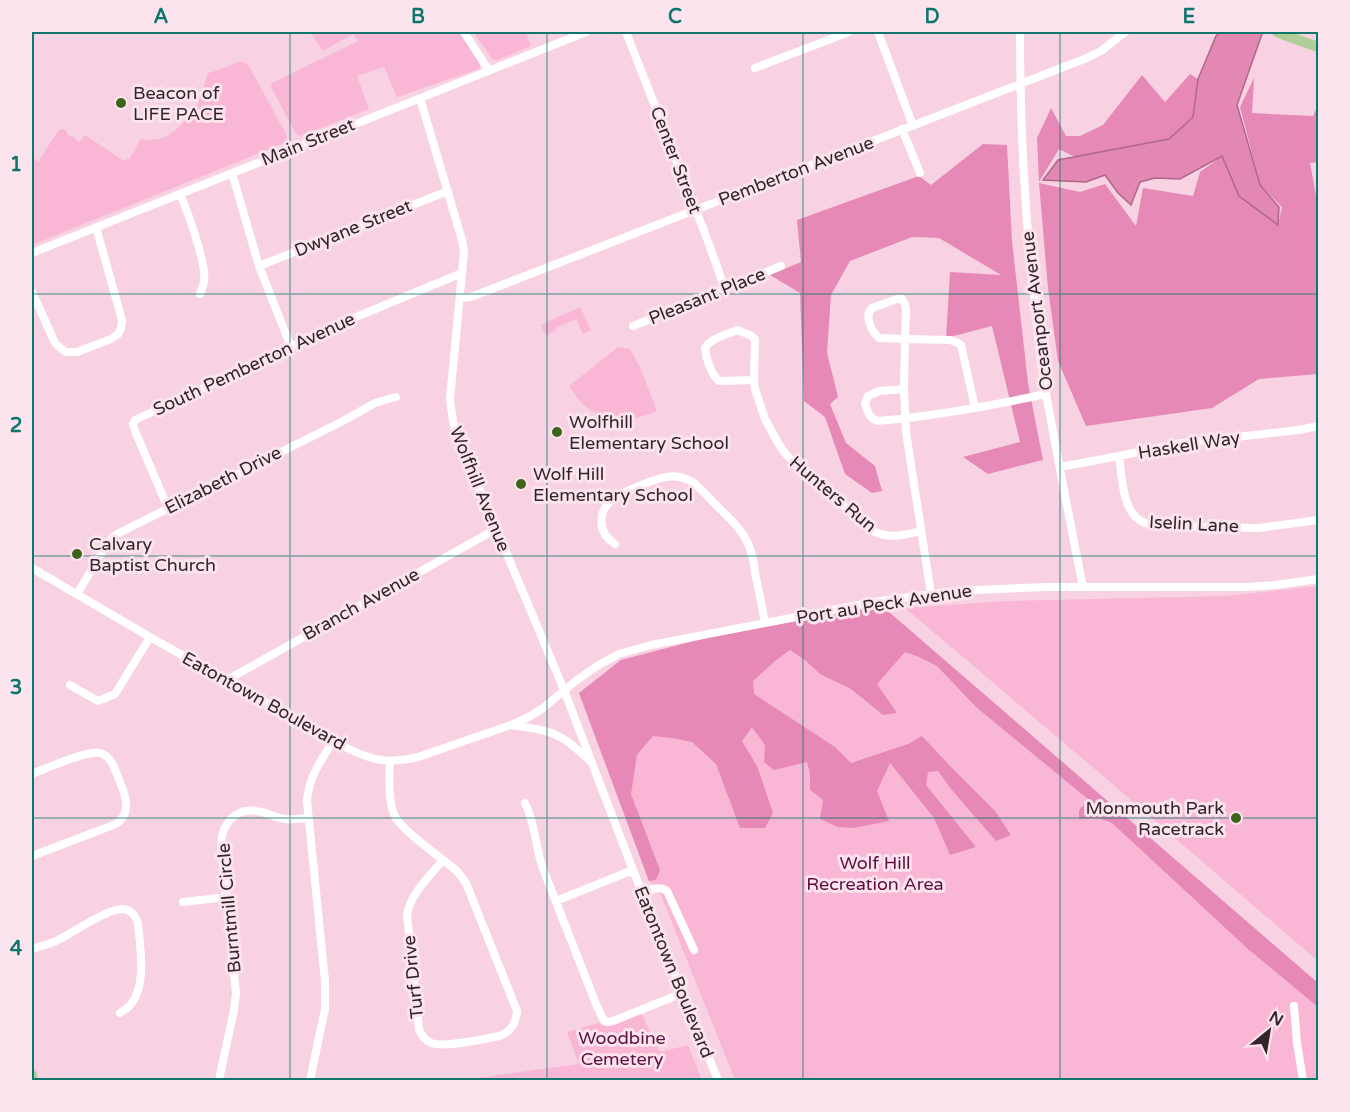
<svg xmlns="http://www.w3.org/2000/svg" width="1350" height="1112" font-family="'Varela Round',sans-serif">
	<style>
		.green { fill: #f9b7d5 }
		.forest { fill: #e689b6 }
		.water { fill: #e387b3; stroke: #ae698a; stroke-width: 1.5 }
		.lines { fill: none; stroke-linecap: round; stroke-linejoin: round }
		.minor { stroke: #fff; stroke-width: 8 }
		.major { stroke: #aece97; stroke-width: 10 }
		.grid { fill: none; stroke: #0f766e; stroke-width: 1.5; stroke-opacity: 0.55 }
		.poi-dot { fill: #3d631d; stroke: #fbe4ee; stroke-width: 2 }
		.labels { text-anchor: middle; stroke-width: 6; stroke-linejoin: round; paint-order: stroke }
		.poi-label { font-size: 18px; fill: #32242a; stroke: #fbe4ee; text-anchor: start }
		.street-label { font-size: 18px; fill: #32242a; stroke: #fbe4ee }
		.park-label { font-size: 18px; fill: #5f0d3e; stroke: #fbe4ee }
		.neatline { fill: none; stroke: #0f766e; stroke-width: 2 }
		.grid-label { font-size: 20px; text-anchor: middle; font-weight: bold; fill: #0f766e }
	</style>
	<rect width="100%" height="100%" fill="#f8d2e2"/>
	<path class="green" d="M311 32H462L482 63 479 69 397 97 384 67 357 76 369 109 301 136 296 134 271 87 272 83 358 41 353 34 325 50 321 49Z
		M473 32H526L531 46 497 60 492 59Z
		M240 61 247 64 250 68 286 134 287 142 32 245V158L38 162 58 131 60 129 66 130 68 136 74 137 77 141 80 142 85 135 124 161 130 158 141 139C161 143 174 134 186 119L193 120 208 73 219 70Z
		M580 307 591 330 583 334 576 319 556 328 557 330 546 336 541 325Z
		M618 347 630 349 640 367 657 411C636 420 613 423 592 411 582 406 575 395 569 386Z
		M1318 586V961L1096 770 905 608 1006 601 1226 596Z
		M882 606 1318 983V1080H735L658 888 649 881 579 693 621 660 725 633Z
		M640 1011 660 1052 688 1045 702 1080H463L579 1064 567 1032Z"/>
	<path class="forest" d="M1190 74 1198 79 1193 117 1169 139 1075 157 1059 149 1039 182 1037 138 1051 108 1066 136H1080L1103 125 1142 75 1165 102Z
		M1254 78 1252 113 1313 116 1317 107 1318 162 1310 163 1318 206V374L1259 379 1212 408 1086 426 1058 361 1048 288 1039 183 1080 192 1105 184 1136 226 1143 188 1193 196 1200 172 1222 156 1239 196 1278 225 1282 207 1260 185 1240 107Z
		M983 144 1007 145 1012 241 1028 383 1043 460 988 474 963 457 1020 442 992 326 946 338 950 272 1001 275 939 238 912 237 850 261 831 295 827 353 838 397 830 404 846 443 875 466 882 491 872 493 845 474 825 417 804 401 800 293 770 275 801 262 797 220 919 176 931 185Z
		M882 606 1318 983V1007L1248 949 1112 823 1099 818 1079 819V810L1089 800 976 707 937 666 919 657 905 652 877 684 897 713 883 715 851 689 820 674 805 660 790 650 775 661 753 681 754 694 835 747 851 763 908 744 922 736 952 768 995 811 1011 835 996 841 951 789 938 771 928 772 926 785 976 847 950 855 934 818 890 763 877 791 889 821 853 828 838 827 820 819 823 800 810 790V773L807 762 774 770 764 762 765 745 752 727 742 741 757 766 773 813 765 828H740L716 764 692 742 672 738 653 736 637 755 631 794 660 870 656 880 649 881 579 693 621 660 725 633Z"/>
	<path class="water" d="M1221 32H1264L1262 34 1237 105 1260 185 1279 207 1278 225 1239 196 1222 156 1180 179 1155 178 1140 182 1131 205 1118 193 1105 175 1086 182 1043 180 1058 160 1169 139 1193 117 1198 79 1216 36Z"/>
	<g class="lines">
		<path class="minor" d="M464 32 489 71
			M626 32 706 236 725 289
			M878 32 913 126
			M1020 32C1020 120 1024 207 1034 295 1037 328 1040 362 1046 394 1058 459 1070 523 1083 587
			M755 68 849 32
			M420 98 462 240 464 252 450 399 453 422 459 440 564 690 633 870 718 1080
			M902 129 920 173
			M232 173 259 266 291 347
			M180 194C187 210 207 265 204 280 204 285 201 290 200 294
			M32 253 586 32
			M259 266 448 191
			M32 292 55 343 59 347 66 352H77L111 339 118 334 121 329 122 320 96 227
			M460 298 471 297 1087 58 1101 51 1125 32
			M897 299H902L905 304 906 310 905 339 879 338C871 331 864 316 872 308Z
			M633 326 781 266
			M737 330 750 335 755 339 754 380 719 381C711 374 706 359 705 348 711 338 726 335 737 330Z
			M754 380 755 389 765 419 778 443 784 452 801 470 875 532C891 539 904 535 921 531
			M904 389 879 391 868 396 865 403C867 410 869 419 878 421 935 416 990 406 1046 394
			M1119 456C1122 476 1122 513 1143 522 1147 524 1153 525 1157 526L1259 528 1318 520
			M1060 467 1119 456 1182 443 1299 430 1318 426
			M168 508 135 431 133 424 135 420 344 322 462 273
			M615 544C595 531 598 507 618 496 624 492 632 489 639 486 658 478 676 470 695 484 703 491 711 500 718 507 730 519 743 530 749 546 753 555 754 564 755 573 759 590 762 607 765 623
			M32 568 150 637 347 748C373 761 390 764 418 757L511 725 527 718 543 708 577 680 597 666 619 654 651 645 874 602 931 594 974 590 1046 587H1248L1276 585 1318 579
			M77 594 109 541 117 534 343 421 375 403 396 397
			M931 594 906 432 904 389 905 339 950 340 956 342 961 345 975 408
			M227 680 496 529
			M70 685 98 701 115 694 150 637
			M512 725C528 728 546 729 560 737 572 743 581 753 591 762
			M390 761C389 777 388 800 394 814 399 828 431 850 443 860
			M32 774C45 769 87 750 99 753 106 754 110 759 113 765 120 784 137 810 116 824L32 856
			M525 803C535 822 535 845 542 866L596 1004 604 1021 608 1022 613 1021 683 993
			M443 860 457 871 466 883 517 1011C516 1024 511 1032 499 1036 484 1039 444 1048 431 1043 425 1040 421 1035 419 1029L407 915C410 894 430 876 443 860Z
			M643 893C651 890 659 885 667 891L694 950
			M556 901 633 870
			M183 902 227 897
			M32 949C41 946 50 944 58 940 74 932 105 910 122 909 131 909 136 916 138 924 140 946 147 985 131 1004 128 1008 124 1010 120 1013
			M1294 1006 1297 1043 1303 1080
			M219 1080 234 1010 236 993 221 846C221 825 235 807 257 811 267 812 275 818 285 819 293 820 301 818 309 818
			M310 1080 325 1009V981L307 801C309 776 321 761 333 741"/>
		<path class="major" d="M1277 32 1284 35 1318 47
			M32 1075 33 1080"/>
	</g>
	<path class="grid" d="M290 32V1080M547 32V1080M803 32V1080M1060 32V1080M32 294H1318M32 556H1318M32 818H1318"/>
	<g class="poi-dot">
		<circle cx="121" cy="103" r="6"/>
		<circle cx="557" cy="432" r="6"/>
		<circle cx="521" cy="484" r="6"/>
		<circle cx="77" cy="554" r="6"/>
		<circle cx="1236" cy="818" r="6"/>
	</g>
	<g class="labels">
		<g class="poi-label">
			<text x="133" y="99">Beacon of<tspan x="133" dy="21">LIFE PACE</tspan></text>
			<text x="569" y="428">Wolfhill<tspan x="569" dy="21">Elementary School</tspan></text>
			<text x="533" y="480">Wolf Hill<tspan x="533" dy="21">Elementary School</tspan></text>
			<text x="89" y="550">Calvary<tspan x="89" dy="21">Baptist Church</tspan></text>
			<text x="1224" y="814" text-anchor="end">Monmouth Park<tspan x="1224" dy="21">Racetrack</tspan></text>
		</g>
		<g class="street-label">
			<text transform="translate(308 142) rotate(-22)" y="6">Main Street</text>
			<text transform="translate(676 160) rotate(69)" y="6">Center Street</text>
			<text transform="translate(796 171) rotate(-21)" y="6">Pemberton Avenue</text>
			<text transform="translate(353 228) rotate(-22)" y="6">Dwyane Street</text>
			<text transform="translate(707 296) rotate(-22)" y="6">Pleasant Place</text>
			<text transform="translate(1037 311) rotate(-97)" y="6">Oceanport Avenue</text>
			<text transform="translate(254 364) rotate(-25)" y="6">South Pemberton Avenue</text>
			<text transform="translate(1189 445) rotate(-9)" y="6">Haskell Way</text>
			<text transform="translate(223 480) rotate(-27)" y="6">Elizabeth Drive</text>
			<text transform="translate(480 489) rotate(68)" y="6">Wolfhill Avenue</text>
			<text transform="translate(833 494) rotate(40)" y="6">Hunters Run</text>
			<text transform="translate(1194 524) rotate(3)" y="6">Iselin Lane</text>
			<text transform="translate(361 604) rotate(-29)" y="6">Branch Avenue</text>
			<text transform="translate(884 604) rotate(-9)" y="6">Port au Peck Avenue</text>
			<text transform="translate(264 701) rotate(29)" y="6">Eatontown Boulevard</text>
			<text transform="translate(229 908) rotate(-95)" y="6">Burntmill Circle</text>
			<text transform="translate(674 972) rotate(68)" y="6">Eatontown Boulevard</text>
			<text transform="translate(413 977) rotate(-96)" y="6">Turf Drive</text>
		</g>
		<g class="park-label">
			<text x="875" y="869">Wolf Hill<tspan x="875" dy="21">Recreation Area</tspan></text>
			<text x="622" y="1044">Woodbine<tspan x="622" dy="21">Cemetery</tspan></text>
		</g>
	</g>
	<rect width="1350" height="1112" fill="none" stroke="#fbe4ee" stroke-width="66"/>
	<g transform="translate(1269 1031) rotate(30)" stroke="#fbe4ee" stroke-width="4.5" paint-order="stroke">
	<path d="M0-4.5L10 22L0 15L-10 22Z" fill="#32242a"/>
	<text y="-9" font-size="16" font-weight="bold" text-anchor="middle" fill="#32242a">N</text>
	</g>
	<rect x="33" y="33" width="1284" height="1046" class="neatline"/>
	<g class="grid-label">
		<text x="161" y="23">A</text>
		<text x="418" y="23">B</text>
		<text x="675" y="23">C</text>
		<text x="932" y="23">D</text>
		<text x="1189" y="23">E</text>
		<text x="16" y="171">1</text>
		<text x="16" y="432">2</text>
		<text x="16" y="694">3</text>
		<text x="16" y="955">4</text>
	</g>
</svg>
